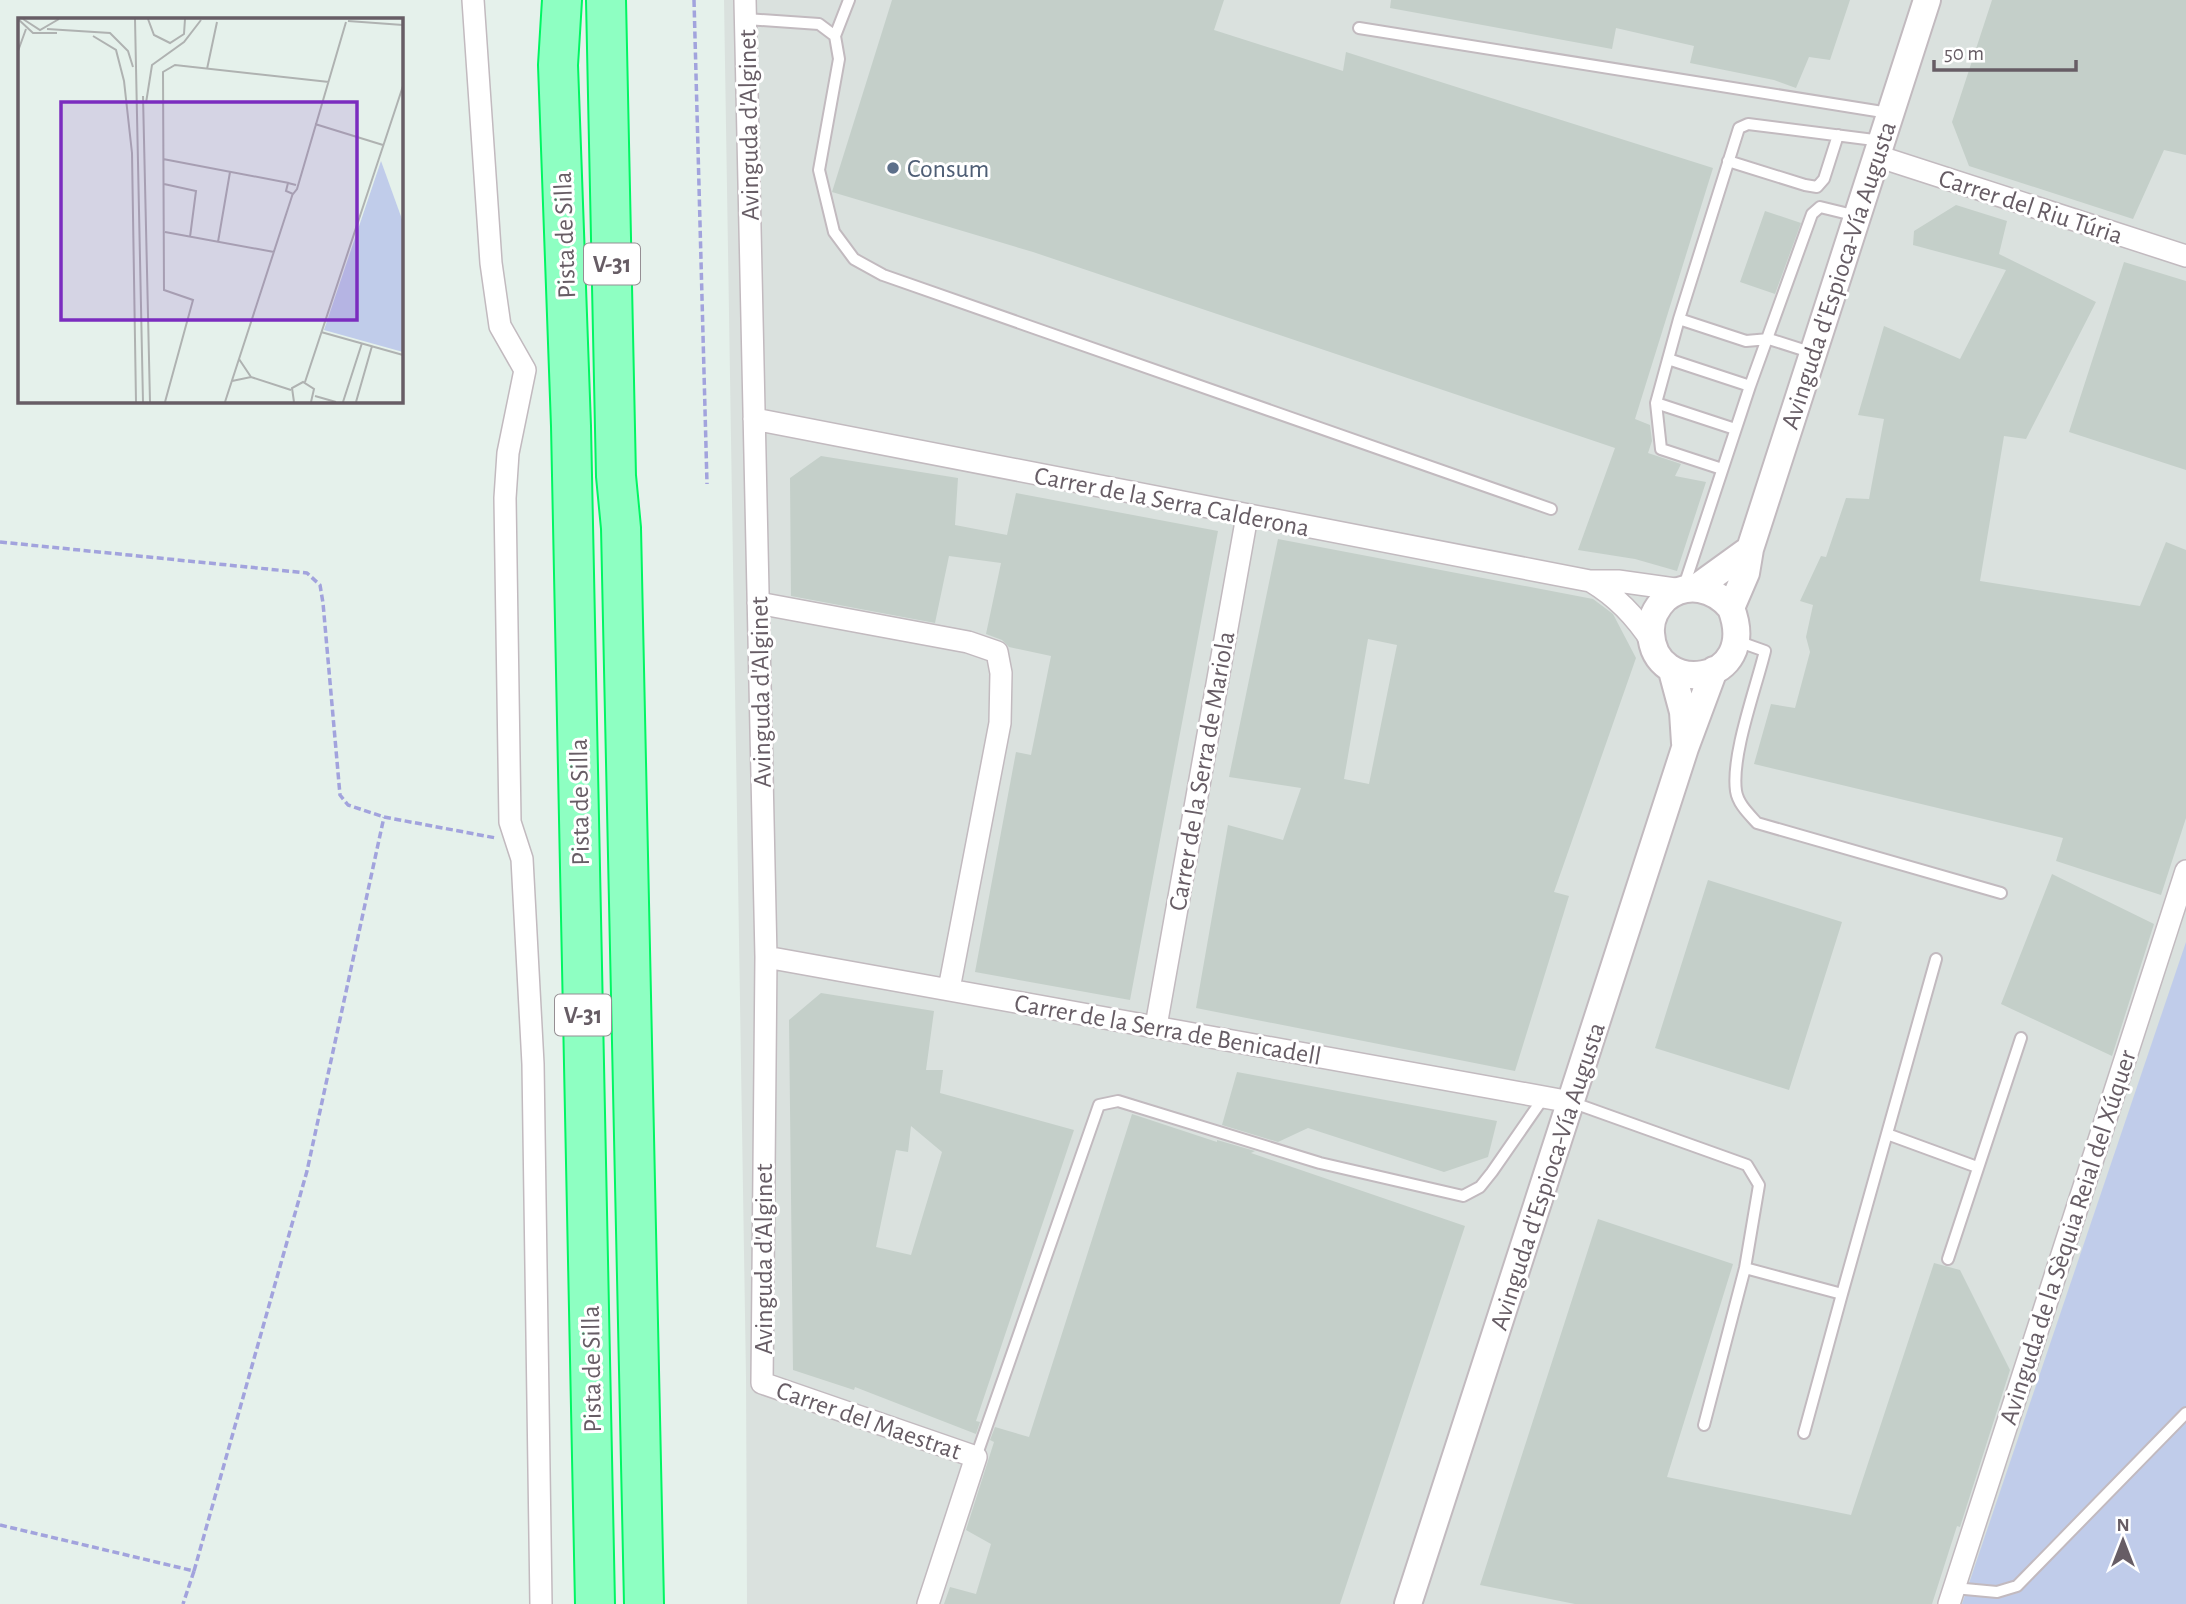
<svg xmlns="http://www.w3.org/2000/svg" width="2186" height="1604" font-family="'Alegreya Sans',sans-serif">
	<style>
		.industrial { fill: #dae1de }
		.green { fill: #c0ccea }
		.building { fill: #c4cfc9; fill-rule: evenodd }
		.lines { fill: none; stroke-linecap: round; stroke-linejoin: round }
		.service-casing { stroke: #c2babf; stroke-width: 14 }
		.minor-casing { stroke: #c2babf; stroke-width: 24 }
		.tertiary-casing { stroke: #c2babf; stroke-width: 30 }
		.motorway-casing { stroke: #00f663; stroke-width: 42 }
		.path { stroke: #a2a3dd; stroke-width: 3.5; stroke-dasharray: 7 3.5; stroke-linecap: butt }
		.service { stroke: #fff; stroke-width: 10 }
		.minor { stroke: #fff; stroke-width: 21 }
		.tertiary { stroke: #fff; stroke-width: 26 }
		.motorway { stroke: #8effc2; stroke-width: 38 }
		.service-dot { fill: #5c6f8a; stroke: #fff; stroke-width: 2.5 }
		.labels { text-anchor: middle; stroke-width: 6; stroke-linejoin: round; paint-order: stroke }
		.shield { fill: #fff; stroke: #958e93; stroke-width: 2 }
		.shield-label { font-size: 24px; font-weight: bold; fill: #675d65 }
		.street-label { font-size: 26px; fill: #675d65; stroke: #fff }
		.service-label { font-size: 26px; fill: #4e5e75; stroke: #fff; text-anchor: start }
		.inset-road { fill: none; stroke: #afb2b1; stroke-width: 2 }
		.view { fill: #7b2cbf; fill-opacity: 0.15; stroke: #7b2cbf; stroke-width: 3.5 }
		.inset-edge { fill: none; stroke: #675d65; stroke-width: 3.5 }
	</style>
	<rect width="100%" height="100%" fill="#e5f1eb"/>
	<path class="industrial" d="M724 0H2186V1005L1983 1604H747L746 1377Z"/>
	<path class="green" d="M2186 942V1604H1962Z"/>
	<path class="building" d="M892 0H1224L1214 30 1343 71 1346 52 1713 168 1635 419 1650 425 1652 441 1648 453 1681 464 1675 476 1706 482 1677 571 1635 559 1578 550 1615 448 1033 252 832 192Z
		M1391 0H1850L1830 60 1809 57 1796 88 1774 80 1690 63 1694 46 1616 28 1612 49 1390 8Z
		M1992 0H2186V155L2164 150 2133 219 1969 166 1952 122Z
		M1956 205 2007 221 1999 254 2096 302 2026 439 2004 436 1980 581 2140 606 2166 542 2186 550V818L2161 895 2056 861 2063 838 1754 764 1771 704 1795 708 1810 652 1806 637 1813 605 1800 601 1821 556 1826 557 1846 498 1869 499 1884 419 1858 415 1884 326 1960 359 2006 270 1913 245 1914 231Z
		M1765 211 1801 223 1775 294 1740 282Z
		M2124 262 2186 281V470L2069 432Z
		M821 456 958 478 955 525 1007 535 1016 493 1218 531 1130 1000 975 972 1016 752 1031 755 1051 656 1009 647 1002 640 986 634 1001 563 949 556 935 623 791 596 790 478Z
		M1278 539 1593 599 1613 614 1636 658 1554 892 1569 896 1515 1071 1196 1008 1228 825 1283 840 1301 788 1229 777ZM1368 639 1397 645 1369 784 1344 779Z
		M2052 874 2154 924 2112 1056 2001 1004Z
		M1708 880 1842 922 1789 1090 1655 1048Z
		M821 993 934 1011 926 1070H943L940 1093 1074 1130 976 1421 980 1422 976 1434 855 1387 854 1390 793 1370 789 1020ZM911 1126 942 1152 911 1255 876 1247 896 1150 908 1152Z
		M1237 1072 1497 1121 1488 1157 1444 1172 1308 1128 1278 1142 1222 1125Z
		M1132 1114 1217 1142V1140L1255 1151 1251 1153 1465 1226 1340 1604H944L950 1587 976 1594 991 1544 966 1530 994 1442 990 1440 995 1427 1029 1437Z
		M1598 1219 1733 1264 1667 1477 1851 1515 1934 1263 1960 1270 2010 1370 1960 1527 1957 1526 1932 1604H1575L1480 1585Z"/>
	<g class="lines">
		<defs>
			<path id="service" d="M746 19 819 24 835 36 839 59 819 170 834 232 854 259 883 275 1551 509
				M1359 28 1889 113
				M835 36 849 0
				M1728 161 1805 185 1817 187 1824 179 1838 135
				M1679 319 1739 128 1748 124 1882 141
				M1668 359 1750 386
				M1656 403 1735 429
				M1722 469 1661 449 1656 403 1679 319 1746 341 1769 339 1813 353
				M1683 589 1750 386 1812 214 1820 207 1857 216
				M1737 641 1765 651C1756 688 1731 755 1736 791 1738 804 1749 814 1757 823L2001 893
				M1571 1102 1747 1165 1759 1185 1745 1268 1704 1425
				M1887 1134 1977 1167
				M1948 1259 2021 1038
				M1745 1268 1842 1294 1804 1433
				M1842 1294 1936 959
				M976 1457 1099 1105 1118 1101 1320 1163 1463 1196 1480 1187 1492 1172 1544 1097
				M1954 1588 1997 1592 2017 1586 2186 1413"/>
			<path id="minor" d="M473 0 491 263 500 326 525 370 508 453 505 498 510 822 522 859 533 1064 541 1604
				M745 0 766 957 762 1383 976 1457 928 1604
				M1877 156 2186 256
				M754 419 1590 581H1618L1682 590
				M1592 582C1617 597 1636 617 1652 642
				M758 603 968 642 997 652 1001 673 1000 723 949 989
				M766 957 1571 1102
				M1156 1026 1247 516
				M1949 1604 2186 871"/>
			<path id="tertiary" d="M1696 588 1750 549
				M1731 608C1714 588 1687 581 1665 599 1656 608 1650 620 1651 633 1654 698 1761 686 1731 608L1746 573 1750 549 1927 0
				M1672 671 1683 712 1685 743
				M1408 1604 1685 748 1714 670"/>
			<path id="motorway" d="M562 0 558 65 571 426 595 1604
				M606 0 616 476 621 528 644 1604"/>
		</defs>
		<use href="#service" class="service-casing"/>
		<use href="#minor" class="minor-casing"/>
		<use href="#tertiary" class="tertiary-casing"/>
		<use href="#motorway" class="motorway-casing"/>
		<path class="path" d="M694 0 707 484
			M0 542 307 573 320 585 323 603 340 795 348 805 384 817 496 838
			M0 1525 194 1571 183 1604
			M194 1571 307 1171 384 817"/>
		<use href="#service" class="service"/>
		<use href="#minor" class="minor"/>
		<use href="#tertiary" class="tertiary"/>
		<use href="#motorway" class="motorway"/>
	</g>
	<circle class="service-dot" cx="893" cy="168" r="7"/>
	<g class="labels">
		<g class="shield">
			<rect x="584" y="243.5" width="56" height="41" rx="5"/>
			<rect x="555" y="994.5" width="56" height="41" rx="5"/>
		</g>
		<g class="shield-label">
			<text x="612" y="272">V-31</text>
			<text x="583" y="1023">V-31</text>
		</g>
		<g class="street-label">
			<text transform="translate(748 125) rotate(-91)" y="9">Avinguda d'Alginet</text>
			<text transform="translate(2031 206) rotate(18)" y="9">Carrer del Riu Túria</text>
			<text transform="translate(564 235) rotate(-92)" y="9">Pista de Silla</text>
			<text transform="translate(1838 275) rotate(-72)" y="9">Avinguda d'Espioca-Vía Augusta</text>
			<text transform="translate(1172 501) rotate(11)" y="9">Carrer de la Serra Calderona</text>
			<text transform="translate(760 692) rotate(-91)" y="9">Avinguda d'Alginet</text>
			<text transform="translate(1201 771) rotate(-80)" y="9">Carrer de la Serra de Mariola</text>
			<text transform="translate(579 802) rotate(-91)" y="9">Pista de Silla</text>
			<text transform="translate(1168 1029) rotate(10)" y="9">Carrer de la Serra de Benicadell</text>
			<text transform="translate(1547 1176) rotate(-72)" y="9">Avinguda d'Espioca-Vía Augusta</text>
			<text transform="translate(2067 1237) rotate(-72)" y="9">Avinguda de la Sèquia Reial del Xúquer</text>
			<text transform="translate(763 1259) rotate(-90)" y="9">Avinguda d'Alginet</text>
			<text transform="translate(591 1369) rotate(-91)" y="9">Pista de Silla</text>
			<text transform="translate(869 1420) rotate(19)" y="9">Carrer del Maestrat</text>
		</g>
		<g class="service-label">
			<text x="907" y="177">Consum</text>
		</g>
	</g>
	<g transform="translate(18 18)">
		<rect width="385" height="385" fill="#e5f1eb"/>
		<path d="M363 143 385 204V334L306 312Z" fill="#c0ccea"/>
		<path class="inset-road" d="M0 1 15 15H39M5 1 22 12 41 1M117 1 125 384M130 1 136 17 152 25 166 16 167 1M330 3 385 7M29 11 92 15 110 33 115 49M75 18 98 32 106 63 114 135 118 384M0 33 8 11M189 51 199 4M125 78 132 384M128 85 134 47 166 24 183 2M297 106 365 127M145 141 271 165M146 166 178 173 172 219M278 167 270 165 268 173 275 176 279 171 328 4M147 214 256 234M200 224 212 154M303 314 385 337M221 341 233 359M214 363 233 359 273 372M287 364 385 68M297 378 318 384M147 384 175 282 146 272 145 54 157 47 311 64M207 384 275 175M276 384 274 370 285 364 296 371 293 384M325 384 344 325M338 384 354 328"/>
		<path class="view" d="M43 84H339V302H43Z"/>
		<rect width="385" height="385" class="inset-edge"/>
	</g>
	<g transform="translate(2123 1541)" stroke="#ffffff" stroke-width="5" paint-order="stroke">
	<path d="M0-5L12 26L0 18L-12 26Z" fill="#675d65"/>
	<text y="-10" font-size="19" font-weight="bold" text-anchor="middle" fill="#675d65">N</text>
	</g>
	<path d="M1934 60v10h142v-10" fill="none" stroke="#675d65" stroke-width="3.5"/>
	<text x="1944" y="60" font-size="21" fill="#675d65" stroke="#ffffff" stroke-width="5" paint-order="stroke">50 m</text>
</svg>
